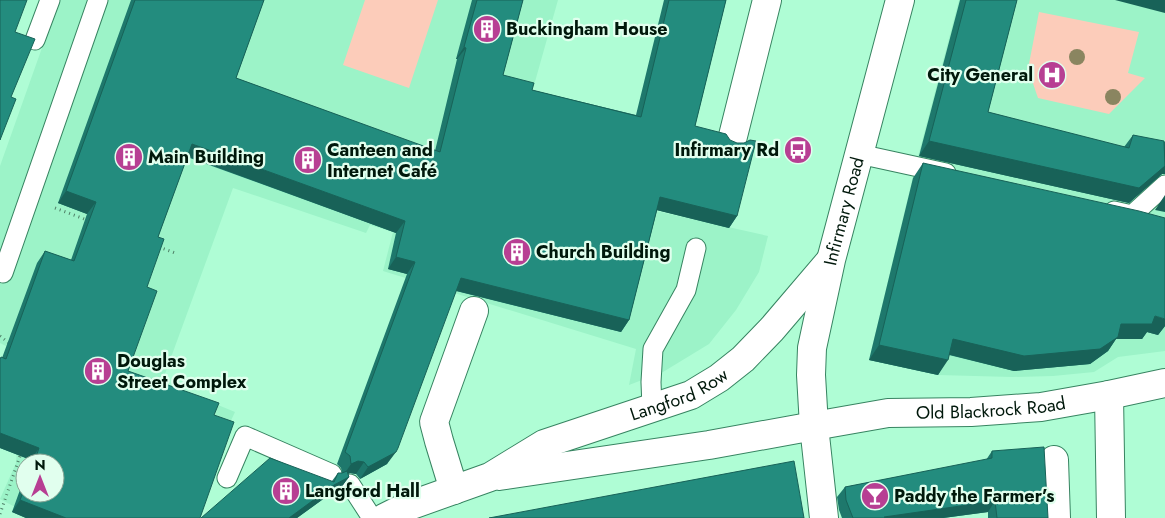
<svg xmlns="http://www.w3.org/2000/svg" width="1165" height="518" font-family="Jost,sans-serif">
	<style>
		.built { fill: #9cf3c8; fill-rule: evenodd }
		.green { fill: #fcccba }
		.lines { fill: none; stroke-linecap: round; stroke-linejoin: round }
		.lane-casing { stroke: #378461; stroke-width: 21 }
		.street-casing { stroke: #378461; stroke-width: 30 }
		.secondary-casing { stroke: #378461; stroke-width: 30 }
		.path { stroke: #4f8067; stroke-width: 3; stroke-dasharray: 1 4; stroke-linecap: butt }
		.lane { stroke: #fff; stroke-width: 19 }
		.street { stroke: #fff; stroke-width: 28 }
		.secondary { stroke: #fff; stroke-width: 28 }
		.tree { fill: #8a8560 }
		.wall { fill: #1e786c }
		.shaded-wall { fill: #186258 }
		.building { fill: #238c7e; stroke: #186258 }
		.labels { text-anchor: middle; stroke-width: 4.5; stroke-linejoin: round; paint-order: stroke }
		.poi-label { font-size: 18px; font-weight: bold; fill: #00180b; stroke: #e1ffee; text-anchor: start }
		.street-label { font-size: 18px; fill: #00180b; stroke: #e1ffee }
	</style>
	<rect width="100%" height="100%" fill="#affdd5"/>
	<path class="built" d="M59 0H558L529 103 629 205 768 236 759 272 736 310 709 344 663 372 629 385 636 349 383 271 393 232 370 225 366 233 233 188 162 382 235 412 201 484 50 518H36L0 499 16 463 19 423 8 347 0 343V166ZM25 463H55V493H25Z
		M959 0H1165V351L1118 357 1094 372 1053 376 1012 377 938 375 869 360 914 172Z"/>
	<path class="green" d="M365 0H438L409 88 343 65Z
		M1039 12 1139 32 1128 73 1145 78 1109 114 1038 98 1028 69Z"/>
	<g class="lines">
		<defs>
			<path id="lane" d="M35 40 50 0
				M859 154 946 173
				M1114 211 1132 215 1165 185
				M3 273 98 0
				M652 408 651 382 653 349 686 290 696 248
				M227 478 245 436 332 474
				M350 484 372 518"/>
			<g id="street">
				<path d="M732 140 767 0"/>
				<path d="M1109 395 1111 518"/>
				<path id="s1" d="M814 426 888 413 971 412 1041 407 1109 395 1165 383"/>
				<path d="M1054 460 1056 518"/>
				<path d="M454 490 439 441 434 422 474 311"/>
			</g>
			<g id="secondary">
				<path d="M499 476 709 445 814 426"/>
				<path id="s2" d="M384 518 406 507 490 477 544 444 691 395 719 378 743 359 772 329 830 261"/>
				<path id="s3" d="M824 518 814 426 811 375 812 348 831 260 900 0"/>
			</g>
		</defs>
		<use href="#lane" class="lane-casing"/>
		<use href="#street" class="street-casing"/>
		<use href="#secondary" class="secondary-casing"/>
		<path class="path" d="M55 208 87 220
			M159 247 175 253
			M0 336 9 343
			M0 514 21 453"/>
		<use href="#lane" class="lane"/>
		<use href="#street" class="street"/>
		<use href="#secondary" class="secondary"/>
	</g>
	<g class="tree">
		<circle cx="1077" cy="57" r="8"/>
		<circle cx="1113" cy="97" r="8"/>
	</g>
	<path class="wall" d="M131 0H264L236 78 435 151 457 59H456L472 0H523L503 75 532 90 636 115 664 0H726L695 126 737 216 729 228 657 210 629 320 621 332 456 291 387 464 360 479 356 474 350 473 348 474 349 477 340 489 326 497 297 518H201L332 481 338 473H342L341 468 337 464 407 274 388 269 396 233 187 157 158 237 128 371 214 415 200 518H26L12 512 25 476V493L55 463H30L31 460 0 448V358H2L37 263 45 251 71 260 87 214 58 203Z
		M960 0H1017L988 112 1124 147 1133 135 1165 142V174H1162L1129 203 919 156Z
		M923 163 1165 326 1158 335 1147 332 1142 339H1116L1108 351 1090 364 1014 371 949 355 938 375 869 360 913 178Z
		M992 451 1048 518H988V512L943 518H842L839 510 837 497 845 487 986 460Z"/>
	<path class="shaded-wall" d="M1115 0H1165V13Z
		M464 47 466 48 457 59H456Z
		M929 141 1165 166V174H1162L1129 203 919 156Z
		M192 144 405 221 396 233 184 155Z
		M66 191 96 202 87 214 58 203Z
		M1165 195V212L1155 210Z
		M660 197 737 216 729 228 652 209Z
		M396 257 415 262 407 274 388 269Z
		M461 278 629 320 621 332 453 290Z
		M1155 316 1165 319V326L1158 335 1147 332 1142 339H1116L1108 351 1090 364 1014 371 943 353 953 339 1121 324Z
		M879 345 948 360 938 375 869 360Z
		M0 433 39 448 31 460 0 448Z
		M396 452 387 464 360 479 368 467Z
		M358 461 364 462 356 474 350 473 343 476 351 464Z
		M349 477 340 489 326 497 297 518H289L334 485Z
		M20 500 66 518H26L12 512Z
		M995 501 988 512 943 518H883L884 517Z"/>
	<path class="building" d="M0 0H27L15 32 35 39 11 97 16 99 0 140Z
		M135 0H264L236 78 440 152 466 48 464 47 477 0H523L503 75 534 83 532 90 641 117 669 0H726L695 126 726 134 730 140 737 143H744L750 140 756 141 737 216 660 197 629 320 461 278 398 448 396 452 368 467 364 462 358 461 351 464 350 456 345 452 415 262 396 257 405 221 192 144 158 237 164 239 147 287 157 291 128 371 219 403 214 415 234 422 200 518H66L20 500 25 487V493H55V463H34L39 448 0 433V359L1 357 6 359 45 251 74 261 96 202 66 191Z
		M966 0H1017L988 112 1129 148 1133 135 1164 141 1165 166 1139 188 929 141Z
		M923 163 1139 211 1165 218V319L1155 316 1152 324H1121L1118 337 1100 349 1024 356 953 339 948 360 879 345Z
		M1044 447 1048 518H997L995 501 884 517 885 518H853L846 500 845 487 992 458V451Z
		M270 458 334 482 338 473H342L347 471 349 477 334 485 289 518H201Z
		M794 461 804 518H489Z"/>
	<defs>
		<symbol id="building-disc" viewBox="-11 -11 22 22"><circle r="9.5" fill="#b73f93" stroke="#e1ffee"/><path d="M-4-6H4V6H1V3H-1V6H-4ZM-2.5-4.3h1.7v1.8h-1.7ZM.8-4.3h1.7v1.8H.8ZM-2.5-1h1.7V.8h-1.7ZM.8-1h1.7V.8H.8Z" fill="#fff"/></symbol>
		<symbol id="hospital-disc" viewBox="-11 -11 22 22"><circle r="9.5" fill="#b73f93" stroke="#e1ffee"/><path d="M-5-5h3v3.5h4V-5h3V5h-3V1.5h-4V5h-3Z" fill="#fff"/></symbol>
		<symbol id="bus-disc" viewBox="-11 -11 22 22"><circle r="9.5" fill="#b73f93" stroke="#e1ffee"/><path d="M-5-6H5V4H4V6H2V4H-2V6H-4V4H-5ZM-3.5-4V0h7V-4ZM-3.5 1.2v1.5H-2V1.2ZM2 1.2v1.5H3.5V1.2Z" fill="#fff"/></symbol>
		<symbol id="bar-disc" viewBox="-11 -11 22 22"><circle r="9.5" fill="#b73f93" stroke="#e1ffee"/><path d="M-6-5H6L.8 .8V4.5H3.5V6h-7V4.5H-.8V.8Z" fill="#fff"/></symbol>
	</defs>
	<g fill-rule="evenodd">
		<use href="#building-disc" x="471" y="13" width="32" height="32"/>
		<use href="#hospital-disc" x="1036" y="59" width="32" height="32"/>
		<use href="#bus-disc" x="782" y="134" width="32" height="32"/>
		<use href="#building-disc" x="113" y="141" width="32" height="32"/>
		<use href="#building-disc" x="292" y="144" width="32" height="32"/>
		<use href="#building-disc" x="501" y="236" width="32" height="32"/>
		<use href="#building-disc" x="82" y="355" width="32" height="32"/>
		<use href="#building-disc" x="270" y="475" width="32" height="32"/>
		<use href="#bar-disc" x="859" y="480" width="32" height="32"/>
	</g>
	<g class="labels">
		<g class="poi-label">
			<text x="506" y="35">Buckingham House</text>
			<text x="1033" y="81" text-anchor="end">City General</text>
			<text x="327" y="156">Canteen and<tspan x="327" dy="21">Internet Café</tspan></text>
			<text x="779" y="156" text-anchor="end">Infirmary Rd</text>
			<text x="148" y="163">Main Building</text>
			<text x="536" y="258">Church Building</text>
			<text x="117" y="367">Douglas<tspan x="117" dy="21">Street Complex</tspan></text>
			<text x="305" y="497">Langford Hall</text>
			<text x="894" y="502">Paddy the Farmer’s</text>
		</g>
		<g class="street-label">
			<text dy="6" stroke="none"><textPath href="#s3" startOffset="311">Infirmary Road</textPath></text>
			<text dy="6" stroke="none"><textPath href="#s2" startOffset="321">Langford Row</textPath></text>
			<text dy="6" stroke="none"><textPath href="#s1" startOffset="178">Old Blackrock Road</textPath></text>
		</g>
	</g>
	<g transform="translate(40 478)"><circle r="24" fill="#e1ffee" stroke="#87a393"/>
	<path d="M0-4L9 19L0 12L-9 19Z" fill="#b73f93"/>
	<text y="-8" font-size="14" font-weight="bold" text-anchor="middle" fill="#00180b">N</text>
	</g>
</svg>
